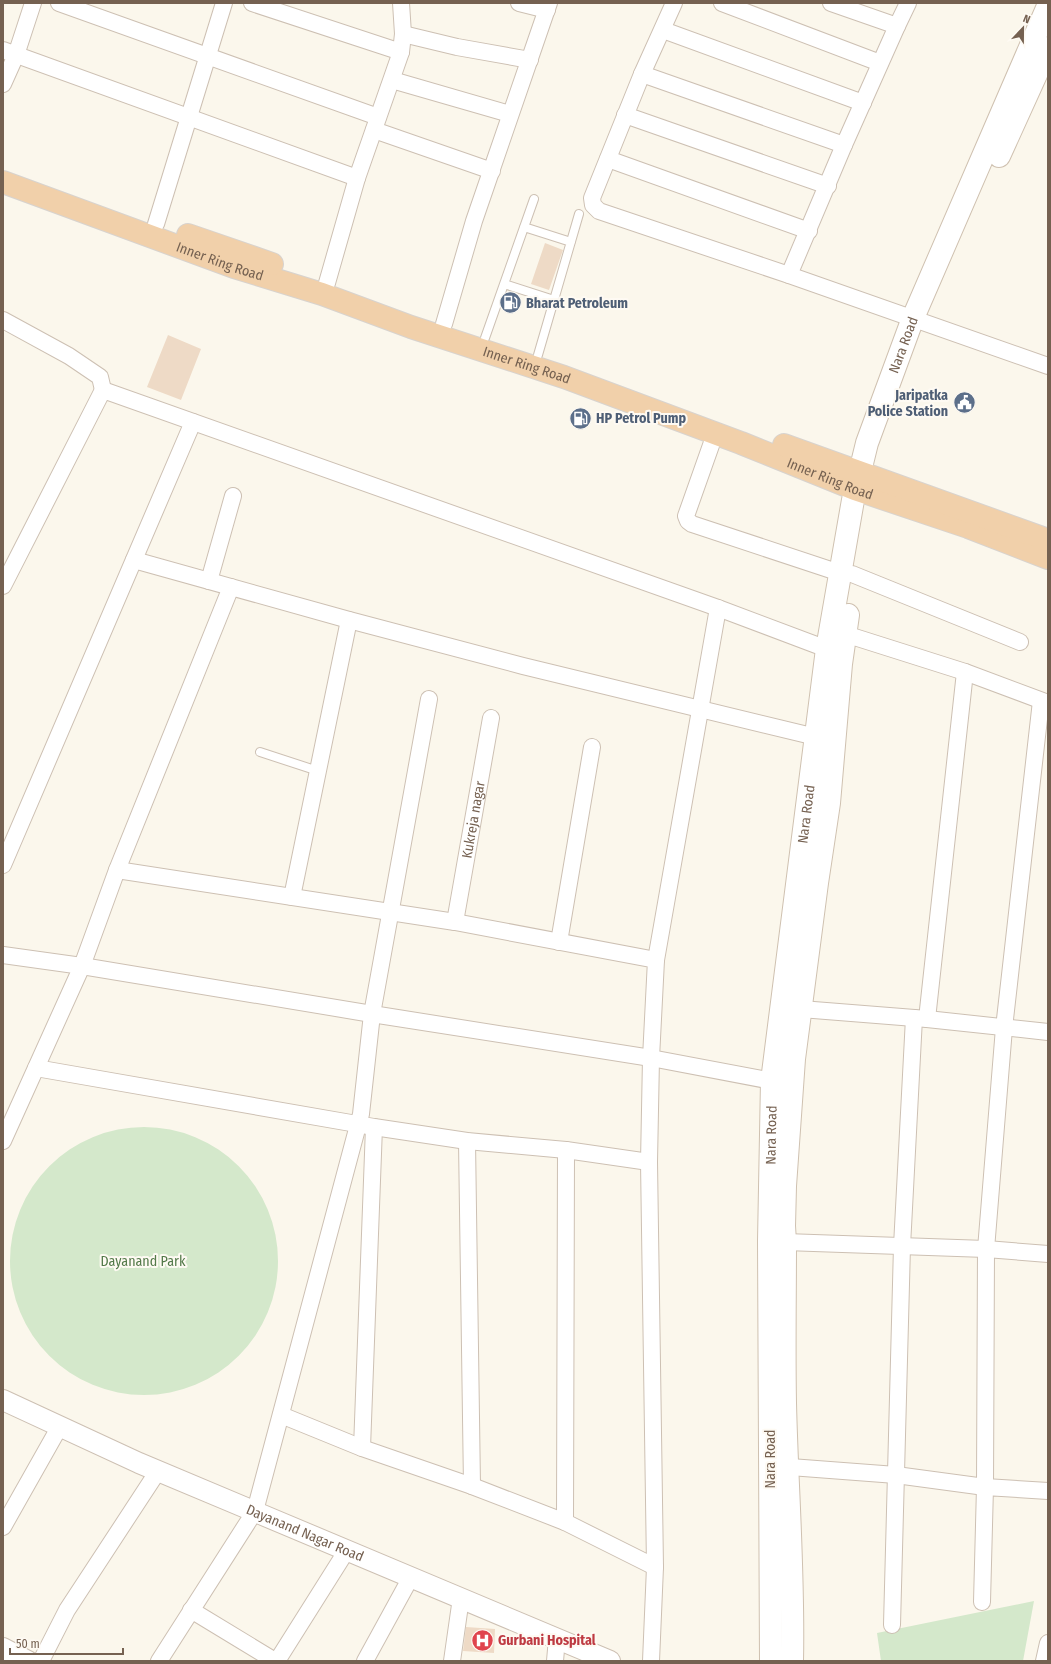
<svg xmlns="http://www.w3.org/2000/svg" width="1051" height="1664" font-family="'Fira Sans Condensed',sans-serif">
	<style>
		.green { fill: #d4e8cb }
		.building { fill: #eedac6 }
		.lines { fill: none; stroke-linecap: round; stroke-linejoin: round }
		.service-casing { stroke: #cdc0b3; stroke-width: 10 }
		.minor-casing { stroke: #cdc0b3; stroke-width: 18 }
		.tertiary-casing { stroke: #cdc0b3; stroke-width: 22 }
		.secondary-casing { stroke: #cfc1b0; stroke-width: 24 }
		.trunk-casing { stroke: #d8d3ce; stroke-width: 24 }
		.service { stroke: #fff; stroke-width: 8 }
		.minor { stroke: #fff; stroke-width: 16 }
		.tertiary { stroke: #fff; stroke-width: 20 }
		.secondary { stroke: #fff; stroke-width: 22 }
		.trunk { stroke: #f1d0aa; stroke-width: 22 }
		.labels { text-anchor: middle; stroke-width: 4; stroke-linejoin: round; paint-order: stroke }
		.street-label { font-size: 14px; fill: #756151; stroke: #fefaf3 }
		.service-label { font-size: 14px; font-weight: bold; fill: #4e5e75; stroke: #fefaf3; text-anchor: start }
		.park-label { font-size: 14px; fill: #537949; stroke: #fefaf3 }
		.health-label { font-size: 14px; font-weight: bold; fill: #be3a42; stroke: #fefaf3; text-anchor: start }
	</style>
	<rect width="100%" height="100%" fill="#fbf7ec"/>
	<path class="green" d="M10 1261a134 134 0 1 1 268 0a134 134 0 1 1-268 0Z
		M1034 1601 1023 1661H881L877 1633Z"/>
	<path class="building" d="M545 243 563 250 549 290 531 284Z
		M168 335 201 349 181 400 147 387Z
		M466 1627 495 1629 494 1653 463 1651Z"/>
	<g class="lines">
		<defs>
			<path id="service" d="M524 227 571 242
				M504 284 554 300
				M485 338 534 199
				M538 355 579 214
				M260 752 318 771"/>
			<g id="minor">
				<path d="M59 3 378 117"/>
				<path d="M252 3 401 52"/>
				<path d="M519 3 547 10"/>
				<path d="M674 3 642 74 592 198 593 205 599 211 789 275 1048 366"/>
				<path d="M722 3 880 63"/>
				<path d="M897 26 908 3"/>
				<path d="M663 30 863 103"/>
				<path d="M403 34 457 47 530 60"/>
				<path d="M3 50 357 178 327 283"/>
				<path d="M642 74 844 145"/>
				<path d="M392 80 510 114"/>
				<path d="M3 84 16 55 33 3"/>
				<path d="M625 115 828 186"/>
				<path d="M374 130 492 171"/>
				<path d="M608 159 809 231"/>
				<path d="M357 178 401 52 403 34 401 3"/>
				<path d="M156 224 224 3"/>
				<path d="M789 275 844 145 897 26 831 3"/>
				<path d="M3 320 69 356 100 377 103 390"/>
				<path d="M444 324 474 221 549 3"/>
				<path d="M715 434 686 516 688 521 692 524 840 573"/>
				<path d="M134 560 349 620 523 666 816 737"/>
				<path d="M852 574 1020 642"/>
				<path d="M209 581 233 496"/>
				<path d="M3 586 103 390 718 608 827 649"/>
				<path d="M845 634 965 672 1048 703"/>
				<path d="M3 865 193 422"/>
				<path d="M117 870 231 587"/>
				<path d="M292 897 349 620"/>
				<path id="s1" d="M455 922 491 718"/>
				<path d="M559 942 592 747"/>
				<path d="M3 955 82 966 372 1014 651 1058 772 1081"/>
				<path d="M656 960 718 608"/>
				<path d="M801 1009 927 1019 1048 1032"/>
				<path d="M927 1019 965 672"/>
				<path d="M36 1068 374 1127 467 1141 566 1150 649 1162"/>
				<path d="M3 1141 82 966 117 870 455 922 656 960 651 1058 649 1162 655 1567 651 1661"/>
				<path d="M467 1141 472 1486"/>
				<path d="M785 1242 986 1249 1048 1254"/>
				<path d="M281 1415 362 1448 472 1486 565 1522 655 1567"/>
				<path d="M362 1448 374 1127"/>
				<path d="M777 1466 896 1475 985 1487 986 1249 1004 1028 1041 701"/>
				<path d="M565 1522 566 1150"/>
				<path d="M3 1527 60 1426"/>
				<path d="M982 1602 985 1487 1048 1491"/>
				<path d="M191 1610 275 1661"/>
				<path d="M892 1625 902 1246 914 1018"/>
				<path d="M41 1661 67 1610 158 1471"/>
				<path d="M159 1661 255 1511 361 1114 372 1014 429 699"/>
				<path d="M277 1661 347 1550"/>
				<path d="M365 1661 411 1577"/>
				<path d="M452 1661 461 1598"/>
				<path d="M555 1661 557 1638"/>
				<path d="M1044 1661 1048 1643"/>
			</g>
			<g id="tertiary">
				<path id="s2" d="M3 1400 139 1463 610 1661"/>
				<path d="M3 1648 28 1661"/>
			</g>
			<g id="secondary">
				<path d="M999 156 1048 48"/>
				<path id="s3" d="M771 1661 769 1241 772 1081 827 649 853 500 867 443 913 318 1048 6"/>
				<path d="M792 1661C794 1575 787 1489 785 1403 784 1349 785 1295 785 1242L784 1226 785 1186 794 1059 817 883 829 803 841 664 848 615"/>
			</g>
			<g id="trunk">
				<path id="s4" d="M3 182 234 267 322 294 411 327 564 377 741 443 855 489 968 527 1048 558"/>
				<path d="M188 235 272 264"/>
				<path d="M784 445 1048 540"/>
			</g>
		</defs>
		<use href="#service" class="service-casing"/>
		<use href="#minor" class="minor-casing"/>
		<use href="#tertiary" class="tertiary-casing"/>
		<use href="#secondary" class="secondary-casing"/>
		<use href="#trunk" class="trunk-casing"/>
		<use href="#service" class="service"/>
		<use href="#minor" class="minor"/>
		<use href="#tertiary" class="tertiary"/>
		<use href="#secondary" class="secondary"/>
		<use href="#trunk" class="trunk"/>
	</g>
	<defs>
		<symbol id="fuel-disc" viewBox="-11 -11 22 22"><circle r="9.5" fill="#5c6f8a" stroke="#fefaf3"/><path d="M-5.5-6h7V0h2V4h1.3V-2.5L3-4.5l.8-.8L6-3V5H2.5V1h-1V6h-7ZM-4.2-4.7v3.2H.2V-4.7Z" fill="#fff"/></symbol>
		<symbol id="civic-disc" viewBox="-11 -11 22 22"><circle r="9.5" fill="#5c6f8a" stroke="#fefaf3"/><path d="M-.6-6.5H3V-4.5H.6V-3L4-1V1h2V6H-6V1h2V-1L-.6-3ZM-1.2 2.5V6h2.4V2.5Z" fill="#fff"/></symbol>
		<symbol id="hospital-disc" viewBox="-11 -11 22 22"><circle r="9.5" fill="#e0444e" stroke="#fefaf3"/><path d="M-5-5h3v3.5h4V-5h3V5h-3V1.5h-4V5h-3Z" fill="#fff"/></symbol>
	</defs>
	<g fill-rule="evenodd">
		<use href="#fuel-disc" x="498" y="290" width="25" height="25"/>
		<use href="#civic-disc" x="952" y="390" width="25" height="25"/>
		<use href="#fuel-disc" x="568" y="406" width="25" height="25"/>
		<use href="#hospital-disc" x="470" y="1628" width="25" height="25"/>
	</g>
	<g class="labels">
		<g class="street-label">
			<text dy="5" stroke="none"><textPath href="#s4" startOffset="231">Inner Ring Road</textPath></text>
			<text dy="5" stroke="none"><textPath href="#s3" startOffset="1330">Nara Road</textPath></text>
			<text dy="5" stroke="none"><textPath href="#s4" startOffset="555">Inner Ring Road</textPath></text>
			<text dy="5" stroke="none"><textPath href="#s4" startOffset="879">Inner Ring Road</textPath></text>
			<text dy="5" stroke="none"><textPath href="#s3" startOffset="849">Nara Road</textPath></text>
			<text dy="5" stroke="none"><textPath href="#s1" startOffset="104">Kukreja nagar</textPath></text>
			<text dy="5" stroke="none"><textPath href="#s3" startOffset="526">Nara Road</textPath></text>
			<text transform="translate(770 1459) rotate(-90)" y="5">Nara Road</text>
			<text dy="5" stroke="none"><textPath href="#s2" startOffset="330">Dayanand Nagar Road</textPath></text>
		</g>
		<g class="service-label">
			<text x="526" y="308">Bharat Petroleum</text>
			<text x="948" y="400" text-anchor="end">Jaripatka<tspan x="948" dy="16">Police Station</tspan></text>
			<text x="596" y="423">HP Petrol Pump</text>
		</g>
		<g class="park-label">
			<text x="143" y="1266">Dayanand Park</text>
		</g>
		<g class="health-label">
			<text x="498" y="1645">Gurbani Hospital</text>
		</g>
	</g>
	<rect width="1051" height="1664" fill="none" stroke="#756151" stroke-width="8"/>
	<g transform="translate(1023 28) rotate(22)" stroke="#fefaf3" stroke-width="3" paint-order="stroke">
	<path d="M0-3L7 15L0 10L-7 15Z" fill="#756151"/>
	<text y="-6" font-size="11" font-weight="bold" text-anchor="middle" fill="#756151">N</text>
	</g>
	<path d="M10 1648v6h113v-6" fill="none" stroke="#756151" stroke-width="2"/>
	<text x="16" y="1648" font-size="12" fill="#756151" stroke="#fefaf3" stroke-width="3" paint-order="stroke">50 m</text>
</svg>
